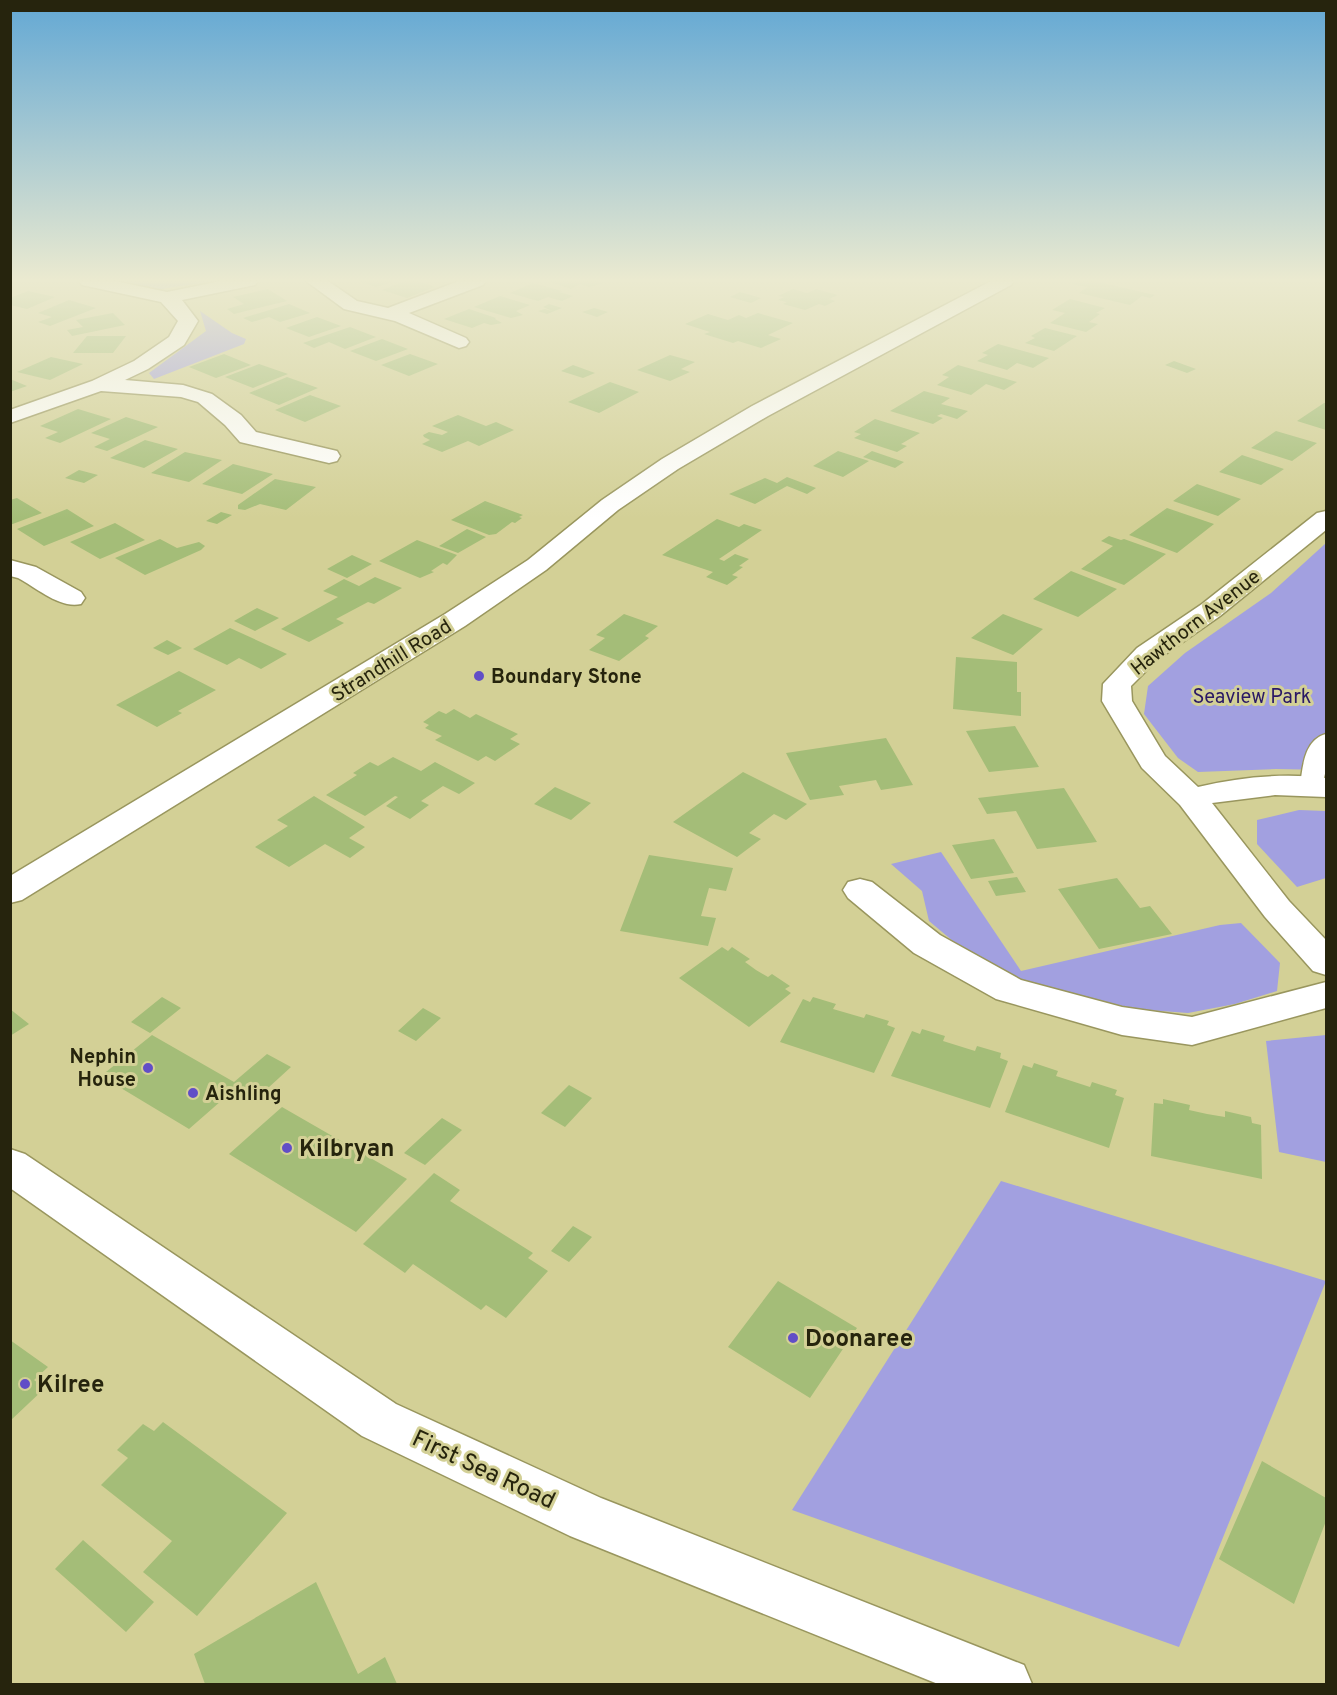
<svg xmlns="http://www.w3.org/2000/svg" width="1337" height="1695" font-family="Overpass,sans-serif">
	<style>
		.green { fill: #a2a0e0 }
		.building { fill: #a4bd78 }
		.lines { fill: none; stroke-linecap: round; stroke-linejoin: round }
		.lane-casing { stroke: #99965e; stroke-width: 3 }
		.street-casing { stroke: #99965e; stroke-width: 3 }
		.secondary-casing { stroke: #99965e; stroke-width: 3 }
		.lane { fill: #fff; fill-rule: evenodd }
		.street { fill: #fff; fill-rule: evenodd }
		.secondary { fill: #fff; fill-rule: evenodd }
		.poi-dot { fill: #614ec7; stroke: #d3d096; stroke-width: 2 }
		.labels { text-anchor: middle; stroke-width: 6; stroke-linejoin: round; paint-order: stroke }
		.street-label { font-size: 20px; fill: #26240d; stroke: #d3d096 }
		.poi-label { font-size: 20px; font-weight: bold; fill: #26240d; stroke: #d3d096; text-anchor: start }
		.park-label { font-size: 20px; fill: #291865; stroke: #d3d096 }
		.near-poi-label { font-size: 24px; font-weight: bold; fill: #26240d; stroke: #d3d096; text-anchor: start }
		.near-street-label { font-size: 24px; fill: #26240d; stroke: #d3d096 }
	</style>
	<rect width="100%" height="100%" fill="#d3d096"/>
	<path class="green" d="M104 281H215L154 290Z
		M200 311 232 333 246 339 244 344 154 379 149 373 206 331Z
		M1326 543V770L1276 769 1198 772 1178 758 1144 714 1148 686 1185 653 1271 593Z
		M1299 810 1326 811V878L1297 887 1257 844V820Z
		M941 852 1021 971 1220 925 1241 923 1280 963 1277 991 1235 1004 1188 1013 1121 1008 1023 981 960 947 929 921 922 891 891 864Z
		M1326 1035V1162L1279 1152 1266 1041Z
		M1001 1181 1326 1281 1179 1647 792 1510Z"/>
	<path class="building" d="M359 281H392V282L376 287Z
		M405 281H418L435 287 407 298 382 290Z
		M548 281H597L601 284 589 287 580 284 571 289Z
		M1076 281H1093L1155 295 1150 298 1142 296 1130 305 1079 293 1087 287 1072 284Z
		M533 283 562 291 559 292 573 296 562 301 548 297 538 301 510 293Z
		M268 289 287 301 234 314 227 309 244 304 233 297Z
		M793 289 807 293 816 289 838 295 829 299 835 301 825 306 819 304 805 310 783 304 787 302 778 300 784 297 778 296Z
		M28 291 55 297 27 309 10 305V298Z
		M740 292 761 298 751 303 730 297Z
		M500 296 530 305 516 311 523 315 511 318 474 307Z
		M1070 299 1105 308 1096 313 1100 314 1089 322 1098 324 1086 332 1050 323 1065 313 1052 310Z
		M69 300 96 308 50 326 38 322 52 317 38 313Z
		M289 304 310 313 280 322 269 317 252 322 243 318Z
		M549 304 562 308 547 314 538 311 545 309 552 311 543 307Z
		M594 308 608 312 597 317 582 312Z
		M469 309 496 318 495 319 502 323 491 325 484 323 472 328 444 319Z
		M113 313 125 325 72 336 67 330 83 327 76 320Z
		M758 313 793 323 768 335 781 339 761 348 738 341 733 343 704 334 710 332 685 324 708 314 728 320 739 315 746 318Z
		M317 317 341 326 309 337 286 328Z
		M350 327 376 337 345 349 329 342 314 348 303 343Z
		M1045 328 1077 336 1054 351 1025 343 1035 338 1031 336Z
		M87 336H126L113 353H73Z
		M382 339 408 349 376 361 350 351Z
		M998 344 1049 358 1033 368 1017 363 1007 370 977 361 988 355 982 353Z
		M224 354 251 365 216 378 189 367Z
		M410 354 438 364 409 376 381 365Z
		M670 355 695 362 681 369 690 372 670 381 637 370Z
		M51 357 83 364 50 380 17 372Z
		M1174 361 1196 369 1187 373 1165 365Z
		M259 364 288 374 253 388 225 377Z
		M573 365 595 373 583 378 561 371Z
		M958 365 1017 382 1004 390 986 384 971 395 937 385 949 377 942 375Z
		M287 377 318 388 279 405 249 393Z
		M10 379 27 386 10 392Z
		M610 382 639 392 599 413 568 402Z
		M924 391 950 398 941 404 968 411 957 419 941 414 937 416 943 418 933 424 890 411Z
		M310 395 341 406 305 422 275 410Z
		M1324 403H1326V430L1297 421Z
		M78 409 111 419 60 443 45 438 58 432 40 426Z
		M458 415 486 426 496 422 514 430 479 446 468 441 442 452 422 444 430 440 424 437 423 435 429 432 442 435 448 432 432 426Z
		M126 417 158 427 107 451 94 447 110 439 91 433Z
		M875 419 920 433 901 444 907 446 897 452 854 438 861 434 854 432Z
		M1276 431 1317 443 1292 461 1251 448Z
		M145 440 178 449 144 468 110 458Z
		M838 451 869 461 843 477 813 466Z
		M872 451 904 462 895 468 863 457Z
		M185 452 222 460 189 482 151 473Z
		M1242 455 1284 469 1261 485 1219 472Z
		M233 464 273 474 242 494 202 484Z
		M79 470 98 475 84 483 65 478Z
		M787 477 816 488 807 494 787 486 755 504 729 494 765 478 777 483Z
		M275 479 316 487 286 510 260 504 245 510 238 509V505Z
		M1197 484 1241 499 1218 516 1173 501Z
		M17 498 42 513 10 525V500Z
		M485 501 523 515 519 517 522 518 515 523 512 522 496 534 489 535 451 520Z
		M1167 508 1214 524 1177 553 1129 535Z
		M67 509 94 526 44 546 17 529Z
		M221 512 232 515 217 524 206 521Z
		M717 519 739 527 744 524 762 530 719 559 724 561 735 554 749 559 739 566 743 567 732 575 738 577 727 585 706 577 713 572 662 555Z
		M115 523 145 540 100 559 70 542Z
		M467 529 486 537 458 553 439 546Z
		M1109 536 1121 540 1124 539 1166 554 1124 585 1081 569 1113 546 1101 541Z
		M160 539 177 548 199 542 205 546 201 550 145 575 115 558Z
		M417 540 457 555 447 565 443 563 431 571 434 572 420 578 379 561Z
		M352 555 372 564 347 578 327 569Z
		M1071 571 1117 589 1078 617 1033 599Z
		M375 577 402 588 374 604 368 602 336 619 344 623 309 642 281 629 338 597 323 591 344 579 359 586Z
		M257 608 279 618 255 631 234 621Z
		M624 614 658 626 645 636 649 638 619 661 589 650 605 638 596 635Z
		M1003 614 1043 629 1013 655 971 638Z
		M230 628 287 654 261 669 239 658 227 665 193 649Z
		M167 640 182 648 168 655 153 648Z
		M956 657 1017 662V692H1021V716L953 709Z
		M179 671 216 690 178 711 182 713 157 727 116 705Z
		M454 709 470 718 476 714 518 734 510 739 520 744 495 761 486 756 478 761 435 740 442 736 425 728 429 725 423 722 439 711 446 714Z
		M1015 726 1039 767 989 772 966 731Z
		M886 738 913 785 881 790 876 780 839 786 844 795 810 800 786 753Z
		M393 757 421 771 435 762 475 783 459 794 443 786 421 801 429 805 410 819 386 806 398 797 395 796 365 816 326 795 357 775 353 773 370 762 378 766Z
		M743 772 807 804 786 820 774 814 749 833 761 839 737 857 673 822Z
		M555 787 591 803 571 820 534 804Z
		M1064 788 1097 842 1037 849 1016 811 987 814 978 798Z
		M314 796 365 827 349 838 365 847 350 858 325 844 289 867 255 847 288 826 277 820Z
		M994 839 1014 873 971 879 952 845Z
		M649 855 733 868 726 891 709 888 701 916 716 918 708 946 620 931Z
		M1017 877 1026 892 996 896 988 881Z
		M1117 878 1140 908 1150 906 1172 934 1099 949 1058 889Z
		M722 947 728 951 732 947 750 959 745 962 756 970 768 977 772 974 790 986 785 989 791 993 749 1027 679 978Z
		M162 997 181 1008 150 1033 131 1022Z
		M813 997 836 1004 833 1009 864 1018 866 1014 889 1021 887 1025 895 1028 874 1073 780 1042 803 999 810 1002Z
		M423 1008 441 1018 416 1041 398 1031Z
		M10 1009 29 1024 10 1036Z
		M922 1029 945 1036 943 1041 975 1051 977 1046 1001 1053 1000 1058 1008 1061 990 1108 891 1076 912 1031 920 1034Z
		M152 1035 234 1082 267 1054 291 1067 256 1099 237 1087 189 1129 101 1076Z
		M1034 1063 1058 1071 1056 1076 1090 1087 1092 1082 1117 1090 1115 1095 1124 1098 1109 1148 1005 1112 1023 1065 1032 1068Z
		M569 1085 592 1098 565 1127 541 1113Z
		M1163 1099 1190 1105 1189 1110 1207 1114 1225 1117V1111L1251 1117 1252 1123 1261 1125 1262 1179 1151 1156 1154 1103 1163 1104Z
		M282 1107 407 1179 356 1232 229 1154Z
		M442 1118 462 1130 425 1165 404 1153Z
		M434 1173 460 1190 450 1201 533 1253 528 1258 548 1271 506 1318 486 1305 481 1310 413 1264 405 1273 363 1244Z
		M573 1226 592 1237 569 1262 551 1251Z
		M778 1281 857 1328 810 1398 728 1347Z
		M10 1340 48 1367 34 1380 45 1388 10 1421Z
		M163 1422 287 1513 197 1616 143 1572 172 1541 101 1485 128 1458 117 1450 143 1424 154 1431Z
		M1262 1461 1326 1498V1521L1294 1604 1219 1559Z
		M83 1540 154 1602 126 1632 55 1569Z
		M316 1582 358 1674 385 1657 397 1684H205L194 1654Z"/>
	<g class="lines">
		<defs>
			<path id="lane" d="M1326 734C1328 750 1328 776 1319 790L1311 792 1303 790 1300 785C1303 766 1304 740 1326 734Z"/>
			<path id="street" d="M79 281H115L167 292 221 281H258L255 285 182 300 198 321 184 345 148 369 125 380 183 385 212 394 241 415 256 432 337 451 340 456 337 461 329 463 240 442 225 425 198 402 181 397 101 391 10 423V410L92 381 134 361 169 337 178 321 161 302 82 285Z
				M306 281H328L357 301 388 308 459 281H486L483 285 409 313 466 338 469 342 466 346 459 348 395 321 344 309Z
				M1326 511V530L1220 616 1157 660 1131 686 1132 701 1165 756 1198 787C1240 777 1283 773 1326 778V797L1275 795 1212 803 1289 901 1326 940V975L1313 971 1265 917 1180 805 1142 768 1102 701 1103 684 1137 648 1202 604 1317 513Z
				M10 560 36 567 81 592 85 598 81 604C60 609 37 588 18 578L10 576Z
				M860 879 872 882 940 935 1021 980 1122 1007 1192 1017 1326 982V1008L1192 1045 1122 1035 996 999 914 953 848 898 843 890 848 882Z"/>
			<path id="secondary" d="M991 281H1014L1011 285 768 416 678 469 618 510 546 570 465 626 22 900 10 903V876L445 614 528 560 602 500 662 459 752 406Z
				M10 1149 25 1154 396 1404 601 1498 1024 1665 1032 1684H938L570 1536 362 1436 10 1188Z"/>
		</defs>
		<use href="#lane" class="lane-casing"/>
		<use href="#street" class="street-casing"/>
		<use href="#secondary" class="secondary-casing"/>
		<use href="#lane" class="lane"/>
		<use href="#street" class="street"/>
		<use href="#secondary" class="secondary"/>
	</g>
	<linearGradient id="sky" x2="0" y2="1"><stop stop-color="#63a8d4"/><stop offset="0.54" stop-color="#ebead0"/><stop offset="1" stop-color="#ebead0" stop-opacity="0"/></linearGradient>
	<rect width="1337" height="519" fill="url(#sky)"/>
	<g class="poi-dot">
		<circle cx="479" cy="676" r="6"/>
		<circle cx="148" cy="1068" r="6"/>
		<circle cx="193" cy="1093" r="6"/>
		<circle cx="287" cy="1148" r="6"/>
		<circle cx="793" cy="1338" r="6"/>
		<circle cx="25" cy="1384" r="6"/>
	</g>
	<g class="labels">
		<g class="street-label">
			<text transform="translate(1195 622) rotate(-38)" y="7">Hawthorn Avenue</text>
			<text transform="translate(391 660) rotate(-32)" y="7">Strandhill Road</text>
		</g>
		<g class="poi-label">
			<text x="491" y="683">Boundary Stone</text>
			<text x="136" y="1063" text-anchor="end">Nephin<tspan x="136" dy="23">House</tspan></text>
			<text x="205" y="1100">Aishling</text>
		</g>
		<g class="park-label">
			<text x="1252" y="703">Seaview Park</text>
		</g>
		<g class="near-poi-label">
			<text x="299" y="1156">Kilbryan</text>
			<text x="805" y="1346">Doonaree</text>
			<text x="37" y="1392">Kilree</text>
		</g>
		<g class="near-street-label">
			<text transform="translate(484 1469) rotate(25)" y="8">First Sea Road</text>
		</g>
	</g>
	<rect width="1337" height="1695" fill="none" stroke="#26240d" stroke-width="24"/>
</svg>
